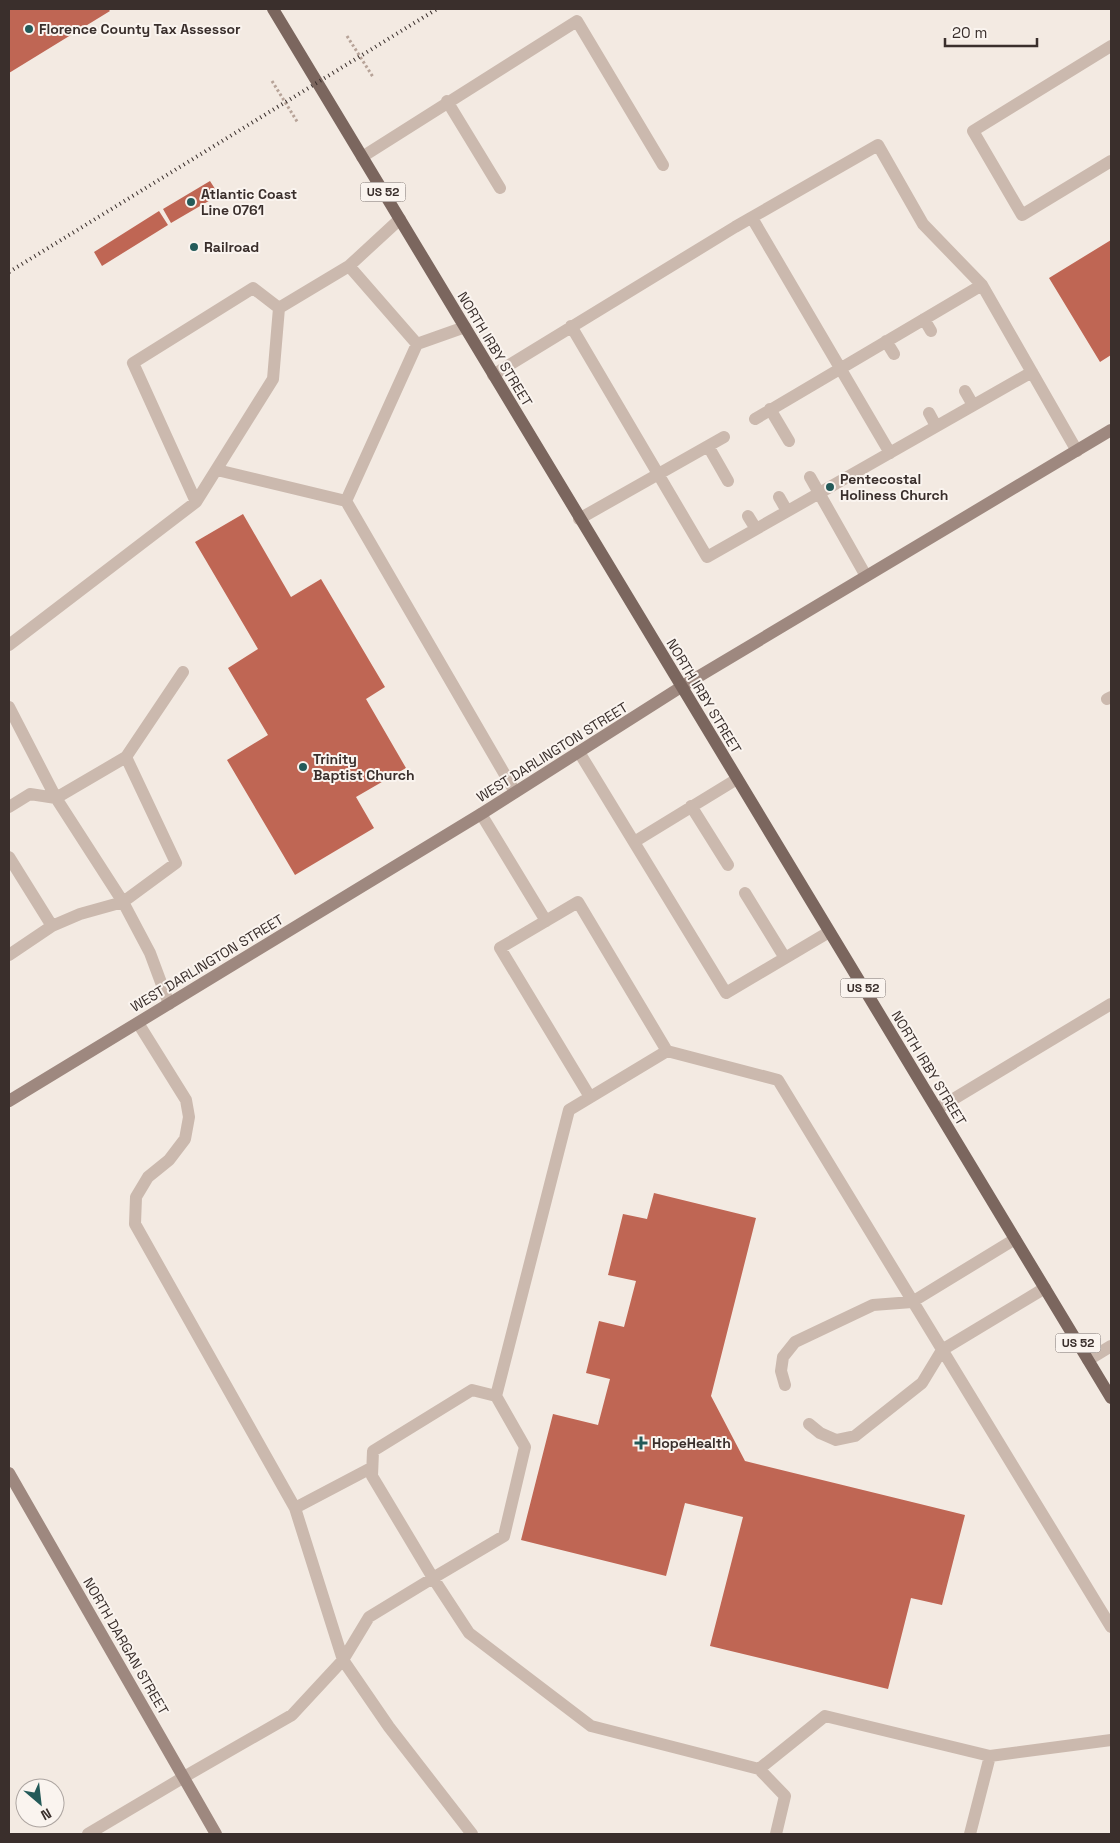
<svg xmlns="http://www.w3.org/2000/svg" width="1120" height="1843" font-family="'Space Grotesk',sans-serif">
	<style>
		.building { fill: #bf6654 }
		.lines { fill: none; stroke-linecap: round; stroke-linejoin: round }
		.path { stroke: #b7a398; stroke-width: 3; stroke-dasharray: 2.5 2.5; stroke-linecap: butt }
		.lane { stroke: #cbb9ae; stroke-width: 12 }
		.street { stroke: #cbb9ae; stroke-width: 12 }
		.secondary { stroke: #9e887f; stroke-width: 12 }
		.primary { stroke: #7b665e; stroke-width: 12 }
		.rail { stroke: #3a2f2c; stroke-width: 4; stroke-dasharray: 1 4; stroke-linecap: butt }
		.poi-dot { fill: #235a59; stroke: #faf4ef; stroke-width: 2 }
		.labels { text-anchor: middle; stroke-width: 4; stroke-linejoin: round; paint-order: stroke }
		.shield { fill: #faf4ef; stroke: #746a66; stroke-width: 1 }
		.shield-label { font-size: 12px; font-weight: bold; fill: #3a2f2c }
		.poi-label { font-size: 14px; font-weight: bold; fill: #3a2f2c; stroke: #faf4ef; text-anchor: start }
		.street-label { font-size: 14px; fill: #3a2f2c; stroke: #faf4ef }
	</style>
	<rect width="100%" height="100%" fill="#f3eae2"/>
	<path class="building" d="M9 9H108L110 11 9 73Z
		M210 181 219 195 171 223 163 209Z
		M159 211 168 225 102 266 94 252Z
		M1111 240V355L1100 362 1049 278Z
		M243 514 291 597 321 579 385 687 366 699 406 768 356 797 374 828 295 875 227 760 268 735 228 668 258 649 195 542Z
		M654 1193 756 1218 711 1396 745 1461 965 1515 942 1605 911 1598 888 1689 710 1646 743 1517 685 1503 666 1576 521 1540 553 1414 598 1425 610 1379 586 1373 599 1321 624 1327 636 1281 608 1275 623 1214 647 1219Z"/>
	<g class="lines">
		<path class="path" d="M347 36 373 77
			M272 81 298 123"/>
		<path class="lane" d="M1111 46 973 131 1022 215 1111 161
			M447 101 500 188
			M362 157 577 21 663 165
			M752 218 890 453
			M349 266 417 344
			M279 308 253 288 133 363 196 502 273 379 279 308 349 266 400 219
			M924 319 931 331
			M571 326 707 557 1032 372
			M465 327 417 344 346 501 515 792
			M886 341 894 354
			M493 375 735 227 878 145 923 224 982 285 1077 451
			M965 391 973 405
			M770 409 789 441
			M929 413 936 426
			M755 419 982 285
			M708 446 728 481
			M217 470 346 501
			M810 477 866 576
			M779 497 787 511
			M748 516 756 529
			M579 519 724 437
			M9 645 196 502
			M1107 699 1111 697
			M9 707 56 798 123 902 150 953 169 1004
			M579 752 726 993 829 932
			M126 757 183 672
			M691 806 728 865
			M9 807 30 794 56 798 126 757 176 863 123 902 80 914 52 926 9 955
			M481 814 546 921
			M634 842 737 779
			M9 857 52 926
			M745 893 785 958
			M138 1023 186 1100 189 1117 185 1139 169 1160 148 1177 136 1197 135 1224 295 1508 343 1660 389 1727 472 1834
			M590 1097 500 948 578 902 667 1051
			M937 1109 1111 1004
			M1088 1360 1111 1346
			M785 1385 781 1371 783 1357 795 1342 873 1305 912 1302 1015 1239
			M496 1396 472 1390 373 1451 372 1476 433 1578 504 1536 525 1447 496 1396 569 1110 667 1051 778 1080 1111 1627
			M809 1424 820 1433 836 1440 855 1436 922 1383 942 1350 1045 1288
			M295 1508 371 1468
			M990 1756 1111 1740
			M759 1769 825 1716 990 1756 970 1834
			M184 1777 292 1715 343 1660 369 1617 433 1578 469 1633 591 1726 759 1769 785 1796 776 1834"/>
		<path class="street" d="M88 1834 184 1777"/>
		<path class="secondary" d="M9 1101 481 814 681 687 1111 430
			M9 1473 216 1834"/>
		<path class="primary" d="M273 9 1111 1398"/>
		<path class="rail" d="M9 272 437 9"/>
	</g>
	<g class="poi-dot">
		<circle cx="29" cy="29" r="5"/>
		<circle cx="191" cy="202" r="5"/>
		<circle cx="194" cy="247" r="5"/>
		<circle cx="830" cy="487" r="5"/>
		<circle cx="303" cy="767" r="5"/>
		<path d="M638.5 1435.5h5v5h5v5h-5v5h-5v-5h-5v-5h5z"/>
	</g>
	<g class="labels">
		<g class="shield">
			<rect x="360.5" y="182.5" width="45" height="19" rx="4"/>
			<rect x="840.5" y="978.5" width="45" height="19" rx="4"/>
			<rect x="1055.5" y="1333.5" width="45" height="19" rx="4"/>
		</g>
		<g class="shield-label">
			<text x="383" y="196">US 52</text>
			<text x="863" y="992">US 52</text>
			<text x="1078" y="1347">US 52</text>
		</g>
		<g class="poi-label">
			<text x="39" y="34">Florence County Tax Assessor</text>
			<text x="201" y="199">Atlantic Coast<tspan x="201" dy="16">Line 0761</tspan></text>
			<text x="204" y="252">Railroad</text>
			<text x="840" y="484">Pentecostal<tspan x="840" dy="16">Holiness Church</tspan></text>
			<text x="313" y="764">Trinity<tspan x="313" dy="16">Baptist Church</tspan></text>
			<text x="652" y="1448">HopeHealth</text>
		</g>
		<g class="street-label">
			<text transform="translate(495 349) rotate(59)" y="5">NORTH IRBY STREET</text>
			<text transform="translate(704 696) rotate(59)" y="5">NORTH IRBY STREET</text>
			<text transform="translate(552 752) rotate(-32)" y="5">WEST DARLINGTON STREET</text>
			<text transform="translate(207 963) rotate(-31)" y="5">WEST DARLINGTON STREET</text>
			<text transform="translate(929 1068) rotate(59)" y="5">NORTH IRBY STREET</text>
			<text transform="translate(126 1646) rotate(60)" y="5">NORTH DARGAN STREET</text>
		</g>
	</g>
	<rect width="1120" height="1843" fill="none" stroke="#3a2f2c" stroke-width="20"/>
	<g transform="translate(40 1803) rotate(152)"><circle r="24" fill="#faf4ef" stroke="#ada5a1"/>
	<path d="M0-4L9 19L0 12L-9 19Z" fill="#235a59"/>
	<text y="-8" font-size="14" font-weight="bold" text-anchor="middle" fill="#3a2f2c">N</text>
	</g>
	<path d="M945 38v8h92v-8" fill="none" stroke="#3a2f2c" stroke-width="2.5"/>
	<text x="952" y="38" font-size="15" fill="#3a2f2c" stroke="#faf4ef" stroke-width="4" paint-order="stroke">20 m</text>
</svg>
